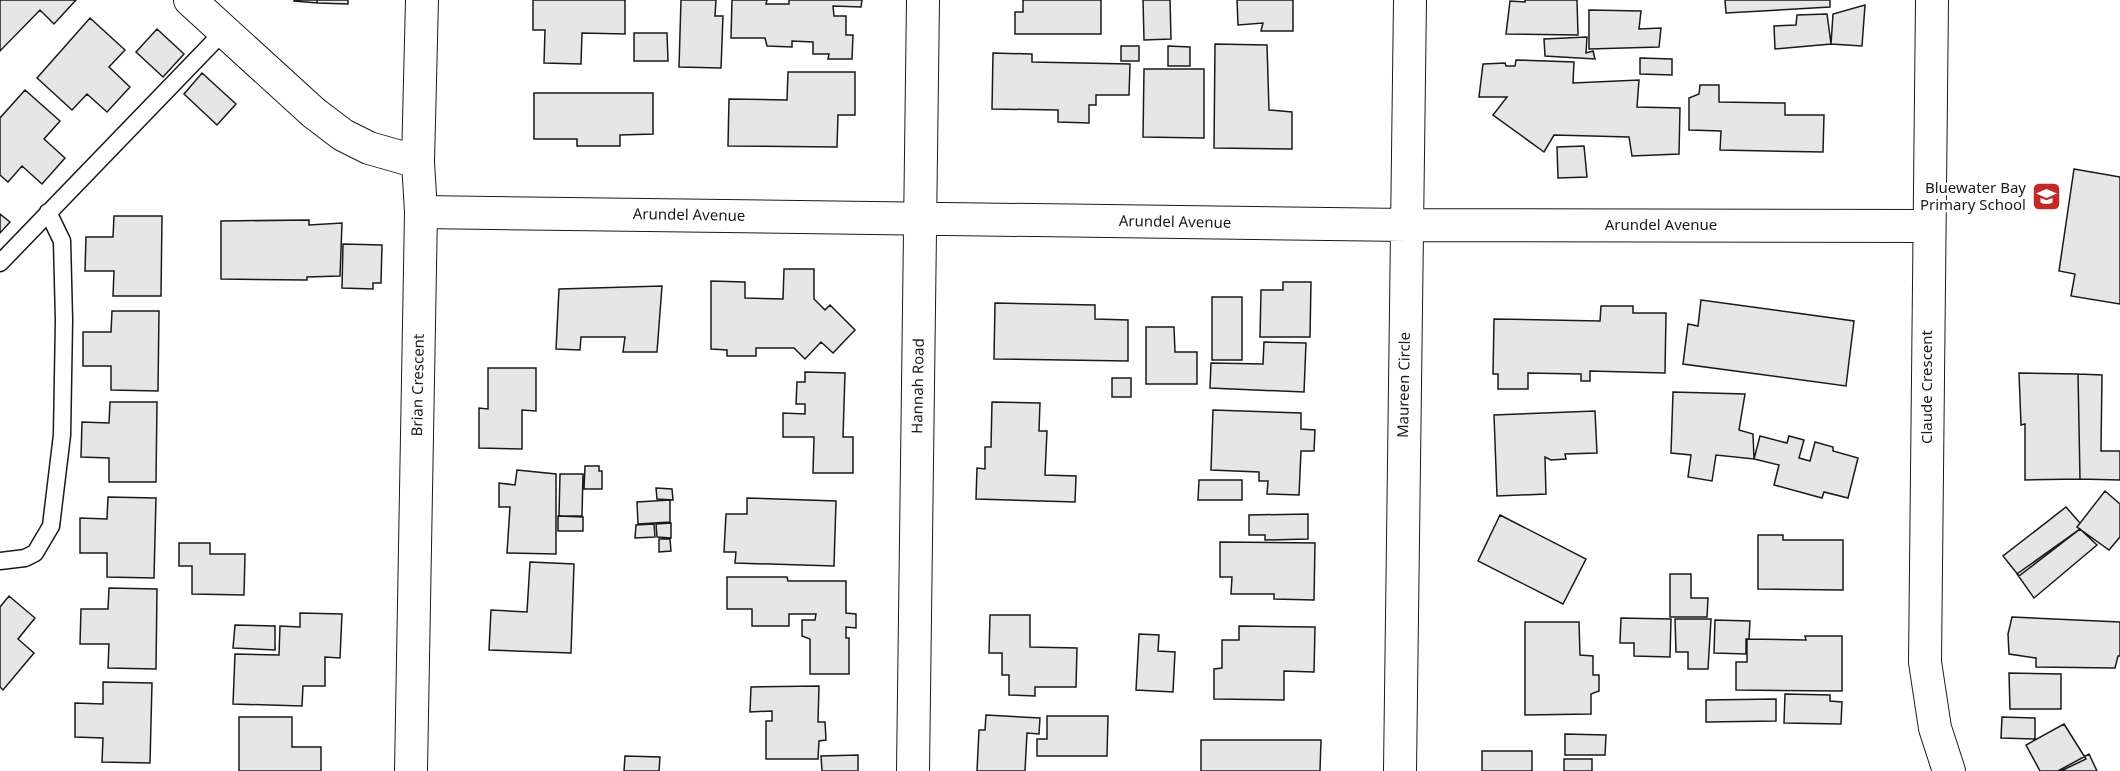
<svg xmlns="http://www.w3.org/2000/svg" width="2120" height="771" font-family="'Noto Sans',sans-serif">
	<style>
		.building { fill: #e6e6e6; stroke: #1a1a1a; stroke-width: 1.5 }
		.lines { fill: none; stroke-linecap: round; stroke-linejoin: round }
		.service-casing { stroke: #1a1a1a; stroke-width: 19 }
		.minor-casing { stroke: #1a1a1a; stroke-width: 34 }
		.service { stroke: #fff; stroke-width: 16 }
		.minor { stroke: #fff; stroke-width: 32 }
		.labels { text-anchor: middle; stroke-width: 4.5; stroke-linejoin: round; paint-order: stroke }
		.poi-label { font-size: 15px; fill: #1a1a1a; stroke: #fff; text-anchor: end }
		.street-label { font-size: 15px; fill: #1a1a1a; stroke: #fff }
	</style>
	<rect width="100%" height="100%" fill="#fff"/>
	<path class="building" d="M0 0H76L54 24 40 10 0 51Z
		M294 0H317V3L294 1Z
		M317 0H348V4L317 3Z
		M533 0H625V34L582 33 581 64 544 63 545 30H533Z
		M681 0H716L715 16H723L721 68 679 67Z
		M732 0H767L766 4H789V0H862L861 7 833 6 834 16H846V35H853L852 59H828L829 54H813V42L792 41V47L767 46 765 38H731Z
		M1023 0H1101V34H1015V12H1023Z
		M1143 0H1170L1171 39 1144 40Z
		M1237 0H1293V31H1261L1263 23 1238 25Z
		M1525 0H1577L1578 35 1506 34 1510 1 1525 2Z
		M1725 0H1830V7L1726 13Z
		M1865 5 1862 46 1831 44 1833 14Z
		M1589 10 1641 11 1639 29 1661 28 1659 47 1589 49Z
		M1827 14 1831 44 1775 49 1774 26 1796 25 1797 15Z
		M90 18 125 50 109 67 130 87 107 112 87 94 72 110 37 78Z
		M157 29 184 54 163 77 136 52Z
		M634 33H667L668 61H634Z
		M1587 37 1586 53 1593 51 1595 59 1545 56 1544 39Z
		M1215 44 1267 45 1269 110 1292 112V149L1214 148Z
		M1121 46H1139V61H1121Z
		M1168 46 1190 47V66H1168Z
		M993 53 1032 54V62L1130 64 1129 95H1096V105H1089V123L1058 122V110L992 109Z
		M1640 58 1672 59V75L1640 74Z
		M1516 60 1574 62 1573 83 1639 80 1637 107 1680 108 1679 154 1632 156 1629 137 1554 135 1544 152 1493 115 1507 97H1479L1483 64 1505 63 1506 66H1515Z
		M1144 69H1204V138L1143 137Z
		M788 72H855V115H838L837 147 728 146 729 99 787 100Z
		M202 73 236 104 217 125 184 94Z
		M1700 85H1719V102L1785 103V115H1824L1823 152 1720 150 1721 131 1689 130V98L1699 94Z
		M25 90 60 121 44 139 65 158 42 184 22 166 8 182 0 175V118Z
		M534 93H653V134L620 135V146H577V139H534Z
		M1584 146 1587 177 1558 178 1557 147Z
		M2074 169 2120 177V304L2071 296 2075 274 2059 271Z
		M0 214 10 222 0 233Z
		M114 216H162L161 296H113L114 271H85L86 237H113Z
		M309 220V225L342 223 340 276 307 277V280L221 279V221Z
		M343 244 382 245 381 283H373V289L342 288Z
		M784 269H814V299L825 310 830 305 855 330 833 353 821 342 805 359 794 348H756V356H727V350L711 349V281L745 282V298L783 299Z
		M1283 282H1311L1310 337H1260L1261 290H1283Z
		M662 286 657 352H623L625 337H581L580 350 556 349 559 289Z
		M1212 297H1242V360H1212Z
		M1701 300 1854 321 1846 386 1683 364 1688 324 1698 326Z
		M995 303 1095 305V319L1128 320V361L994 359Z
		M1601 306H1633V313H1666L1665 373 1590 371V381H1581V374L1528 373V389H1498V374H1493L1494 319 1600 321Z
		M112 311H159L158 391 111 390V366H83V332H111Z
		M1146 327H1174L1175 352H1197V384H1146Z
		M1264 342 1306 343 1304 392 1210 388 1211 363 1263 364Z
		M488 368H536V411L522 410V449L479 448V408L488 409Z
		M805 372 845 373 843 437H853V473H813L814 437H783V413L805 414V404H796L797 382H805Z
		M2019 373 2078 374 2080 479 2025 480V424L2021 425Z
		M2078 374 2102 375 2101 451H2120V480L2080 479Z
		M1112 378H1131V397H1112Z
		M1673 392 1745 394 1739 430 1753 434 1754 459 1716 455 1712 481 1688 477 1691 455 1671 453Z
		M110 402H157L156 482H109V458L81 457 82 422 109 423Z
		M992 402 1040 403 1039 431H1047L1045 475 1076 476 1075 502 976 499 977 468 985 469V447H991Z
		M1213 410 1301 413V429L1315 430 1314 451H1301L1299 495 1267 494 1268 481H1259V472L1211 470Z
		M1595 411 1597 453 1565 454 1566 459 1551 460 1545 457 1546 494 1497 496 1494 415Z
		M1760 436 1787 443 1789 436 1804 440 1799 458 1810 461 1815 442 1833 447V451L1858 458 1848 498 1824 492 1822 498 1774 485 1779 465 1754 459Z
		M585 466H599V471H602V489H584Z
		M517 470 556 474V554L507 553 510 507H499V483L515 485Z
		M560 474H583L582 516H559Z
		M1199 480H1242V500H1198Z
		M656 488 672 489 673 500 657 499Z
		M2105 491 2120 504V537L2109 550 2077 527Z
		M108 497 156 498 154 578 107 577V553H80V518L107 519Z
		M747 498 836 501 834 566 735 563 736 552H724L726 514H747Z
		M670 500V522L638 524 637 502Z
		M2066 507 2080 523 2077 527 2080 529 2019 576 2003 556Z
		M1308 514V539L1265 540V535H1249V515Z
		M1500 515 1586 559 1563 604 1478 561Z
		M558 516 583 517V531H558Z
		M671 523V538L657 537 656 524Z
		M654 524 655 537 635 538 636 525Z
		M2080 529 2097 545 2034 598 2017 574Z
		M1758 535H1783V540H1843V590L1758 589Z
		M659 539H670L671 551 659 552Z
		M1220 542 1315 543 1314 600 1274 599V594H1231L1232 577H1220Z
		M179 543H210V554H245L244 595 192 594V566H179Z
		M530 562 574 564 571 653 489 650 491 610 527 612Z
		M1670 574H1691V598H1708L1707 617H1670Z
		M727 577H787L788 581H846V613L856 614V628L846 627V638H849V674H810V639L802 636V620H815L816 614H789V626H752V609H727Z
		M109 588 157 589 156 669 108 668 109 644H80L81 609H108Z
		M9 596 35 618 18 639 34 653 3 690 0 687V607Z
		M300 613 342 614 340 658 325 657V686H303L302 706 233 704 235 654 279 655 280 626 300 627Z
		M990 615H1030V647L1077 648 1076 687H1035V696L1009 695V675H1002V653H989Z
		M2012 617 2120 622V656H2118L2115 668 2036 667V658L2009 654 2008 634Z
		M1621 618 1671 619 1670 657 1634 656V643H1620Z
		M1675 619H1711L1708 669H1688V652H1676Z
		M1715 620 1750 621 1749 639H1746V654L1714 653Z
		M1525 622H1579L1580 655 1593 656V675H1599V691L1591 694V714L1525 715Z
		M235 625 275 626V650L233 648Z
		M1239 626 1315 627 1314 672 1284 671V700L1214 699V669L1222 668V640H1239Z
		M1139 634 1159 635 1158 651 1175 652 1173 692 1136 690Z
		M1805 636H1842V691L1736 690V662H1747V639L1806 640Z
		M2009 673 2061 674V709H2010Z
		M103 682 152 683 150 763 102 762 103 738 75 737V703L103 704Z
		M819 686 818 722H825L826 740 819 741 818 759H766V721H772V711L750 712 751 687Z
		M1785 694 1830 695V701L1842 702 1841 724 1784 723Z
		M1776 699V721L1706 722V700Z
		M986 715 1040 718 1039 734 1027 733 1025 771H977L979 730H985Z
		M1047 716H1108L1107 756H1037V739H1047Z
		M239 717H292V747H321V771H239Z
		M2002 717 2035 718V739L2001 738Z
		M2064 724 2086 759 2061 771H2040L2026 745Z
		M1565 734 1606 735 1605 755H1565Z
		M1201 740H1321L1320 771H1201Z
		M1482 751H1532V771H1482Z
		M2089 754 2097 771H2058Z
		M858 755V771H822L821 756Z
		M625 756 660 757 659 771H624Z
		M1564 759H1592V771H1564Z"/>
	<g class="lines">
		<defs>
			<path id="service" d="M0 263 224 31
				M0 561 25 558 35 553 51 526 62 435 64 320 62 241 48 212"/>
			<path id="minor" d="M190 0 314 113 343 135 369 148 418 162
				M1932 0 1925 662 1935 728 1949 771
				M421 212 1406 225 1929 226
				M411 771 421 212 418 162 422 0
				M913 771 923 0
				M1400 771 1410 0"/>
		</defs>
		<use href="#service" class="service-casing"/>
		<use href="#minor" class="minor-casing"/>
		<use href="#service" class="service"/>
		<use href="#minor" class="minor"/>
	</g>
	<defs>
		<symbol id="school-square" viewBox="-11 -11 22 22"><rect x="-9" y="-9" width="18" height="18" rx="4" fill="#c62828" stroke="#fff"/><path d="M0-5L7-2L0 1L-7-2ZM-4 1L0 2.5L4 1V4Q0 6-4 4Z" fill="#fff"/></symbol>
	</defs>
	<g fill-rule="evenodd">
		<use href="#school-square" x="2030" y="180" width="33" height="33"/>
	</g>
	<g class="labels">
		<g class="poi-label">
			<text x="2026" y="193">Bluewater Bay<tspan x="2026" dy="17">Primary School</tspan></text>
		</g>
		<g class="street-label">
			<text transform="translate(689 215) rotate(1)" y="5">Arundel Avenue</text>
			<text transform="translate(1175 222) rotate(1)" y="5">Arundel Avenue</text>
			<text x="1661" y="230">Arundel Avenue</text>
			<text transform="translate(418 385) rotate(-89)" y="5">Brian Crescent</text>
			<text transform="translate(1404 385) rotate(-89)" y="5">Maureen Circle</text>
			<text transform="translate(918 386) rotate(-89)" y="5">Hannah Road</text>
			<text transform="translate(1927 387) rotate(-90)" y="5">Claude Crescent</text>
		</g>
	</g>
</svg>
